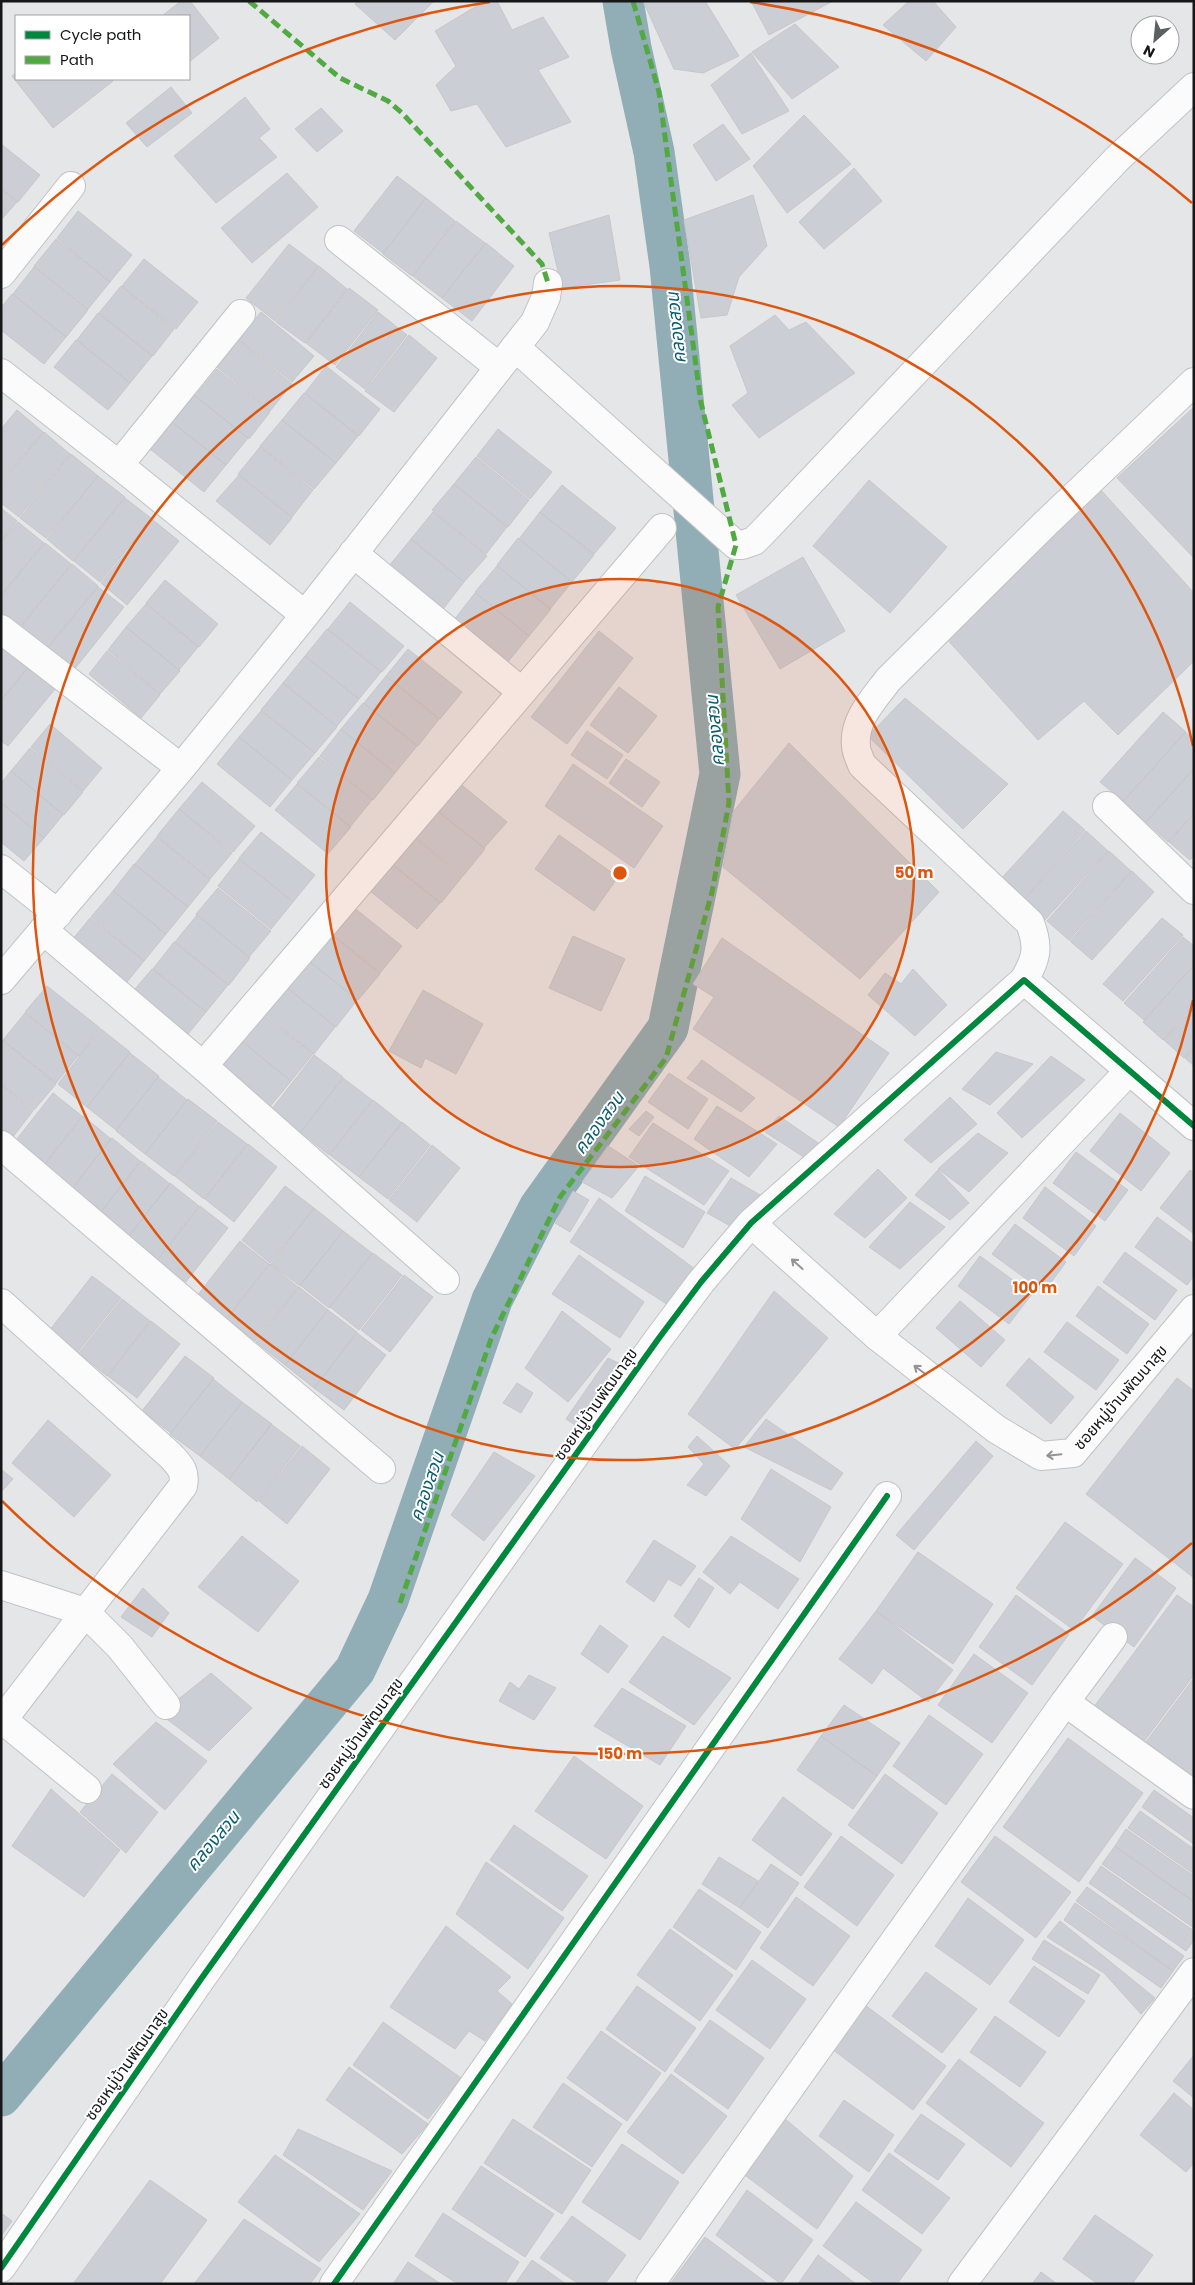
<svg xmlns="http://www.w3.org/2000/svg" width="1195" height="2285" font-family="Poppins,'Noto Sans Thai',sans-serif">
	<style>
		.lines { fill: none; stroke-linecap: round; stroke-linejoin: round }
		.canal { stroke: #91adb5; stroke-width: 41 }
		.building { fill: #cbced5; stroke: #c6c7c8 }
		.minor-casing { stroke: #c2c2c4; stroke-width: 30 }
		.tertiary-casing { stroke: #c2c2c4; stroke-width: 30 }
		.minor { stroke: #fbfbfc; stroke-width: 28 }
		.tertiary { stroke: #fbfbfc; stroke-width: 28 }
		.quiet { stroke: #51a942; stroke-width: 5; stroke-dasharray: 10 5; stroke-linecap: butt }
		.cycleway-casing { stroke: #fff; stroke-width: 9 }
		.cycleway { stroke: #00873e; stroke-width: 6 }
		.oneway { stroke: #949495 }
		.ring { fill: none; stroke: #de560d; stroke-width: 2.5 }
		.labels { text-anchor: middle; stroke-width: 4; stroke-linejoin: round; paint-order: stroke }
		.street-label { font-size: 16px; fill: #161718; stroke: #fff }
		.water-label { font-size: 18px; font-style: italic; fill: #085d6e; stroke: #fff }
		.centre { fill: #de560d; stroke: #fff; stroke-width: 2.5 }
		.ring-label { font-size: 15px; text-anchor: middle; font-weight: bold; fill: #de560d; stroke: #fff; stroke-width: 4; stroke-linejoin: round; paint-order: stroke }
	</style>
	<rect width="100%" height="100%" fill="#e5e6e8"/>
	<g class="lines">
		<path class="canal" d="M1 2096 355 1670 388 1600 492 1300 539 1208 668 1028 720 774 670 266 654 152 631 48 623 1"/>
	</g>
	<path class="building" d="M181 1H190L219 38 189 62V16H162Z
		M358 1H434L395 40 355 4Z
		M485 1H497L512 30 543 17 569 57 538 70 571 122 506 147 477 104 451 111 436 85 456 66 435 31Z
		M643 1H705L739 56 703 73 674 69Z
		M751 1H833L769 35Z
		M909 1H933L956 27 926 61 883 25Z
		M795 24 839 67 792 99 752 52Z
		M751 53 789 111 742 134 711 85Z
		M16 73V79H111L113 81 53 128 12 76Z
		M171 87 192 113 147 147 126 123Z
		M245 97 270 129 259 138 277 157 216 203 174 156Z
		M321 108 343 131 317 152 295 129Z
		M804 115 851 164 787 213 753 166Z
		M723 124 750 159 716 181 693 145Z
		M1 144 40 175 18 202 1 188Z
		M854 168 882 201 824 249 799 222Z
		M287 173 318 207 252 263 221 228Z
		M397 176 426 198 383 253 354 231Z
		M1 189 17 202 1 220Z
		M753 195 767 246 739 277 727 315 701 318 684 220Z
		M426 198 455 221 412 276 383 254Z
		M78 211 132 255 110 282 57 238Z
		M609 215 620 280 562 288 549 233Z
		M456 221 485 243 442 298 413 276Z
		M56 239 110 282 88 309 34 266Z
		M486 243 514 266 472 321 442 298Z
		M289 244 318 266 275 321 246 298Z
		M144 259 198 302 176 329 122 286Z
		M319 266 347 289 305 343 276 322Z
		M34 267 88 310 66 337 13 294Z
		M121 286 174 329 153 356 99 313Z
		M349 288 378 310 335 365 306 343Z
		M12 294 66 337 44 364 1 330V308Z
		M261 312 314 356 292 382 238 339Z
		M378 312 407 335 365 389 336 367Z
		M98 313 152 356 130 383 77 340Z
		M775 315 789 330 806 322 855 373 759 438 732 405 748 393 730 346Z
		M409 335 437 358 394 412 365 391Z
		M76 340 130 383 108 410 54 367Z
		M238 340 292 384 270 411 217 367Z
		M326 366 380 409 359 436 305 393Z
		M217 369 270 412 249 439 195 396Z
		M304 393 358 436 336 463 282 420Z
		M194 395 248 438 226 465 172 422Z
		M1194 407V558L1117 478Z
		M17 410 43 432 1 483V429Z
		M282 420 336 463 314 489 260 446Z
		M172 422 226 465 204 492 150 449Z
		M498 429 552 472 530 499 477 456Z
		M44 432 70 454 19 517 1 503V485Z
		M260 447 313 490 292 517 238 474Z
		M71 454 98 476 46 538 20 518Z
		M476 457 529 500 508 527 454 484Z
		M239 475 292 518 270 545 216 501Z
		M98 476 125 497 73 561 47 539Z
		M869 480 947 547 890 613 813 546Z
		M454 484 507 527 486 554 432 510Z
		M562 485 616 528 594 554 540 512Z
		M1100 489 1194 593V661L1118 735 1084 701 1038 740 945 637Z
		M125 498 152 519 100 582 74 561Z
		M1 508 17 521 1 541Z
		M433 512 487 556 464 582 411 539Z
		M540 512 594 555 572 582 519 539Z
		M153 520 179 541 127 605 101 583Z
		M18 522 44 543 1 595V542Z
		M518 538 572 582 550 609 497 565Z
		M411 539 464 582 443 609 389 566Z
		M45 543 71 564 19 628 1 613V596Z
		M803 557 845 631 780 669 736 595Z
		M72 564 98 586 46 649 20 628Z
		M497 566 551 609 529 636 475 592Z
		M165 580 218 624 199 647 146 603Z
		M98 587 124 607 73 671 47 649Z
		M475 593 529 636 507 663 454 620Z
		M350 602 404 646 382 672 328 629Z
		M146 604 198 647 179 670 126 627Z
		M126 627 180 671 160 694 108 650Z
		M327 629 381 672 359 699 305 656Z
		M599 631 633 658 567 744 531 717Z
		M1 646 33 661 1 700Z
		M408 649 462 692 440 719 386 676Z
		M107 651 160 695 141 718 89 674Z
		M305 656 359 699 337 726 283 683Z
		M33 662 60 683 8 746 1 741V701Z
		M386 676 439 719 418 746 364 703Z
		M283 683 337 727 315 753 261 710Z
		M619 687 657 716 628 753 590 725Z
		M905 698 1008 784 963 829 868 736Z
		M363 703 417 746 395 773 341 729Z
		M261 711 315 753 292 780 239 737Z
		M1163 712 1186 732 1123 801 1100 782Z
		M50 724 102 768 83 791 31 747Z
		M341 729 395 773 373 800 320 756Z
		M587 731 623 755 607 779 571 755Z
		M1185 732 1194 740V768L1146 822 1123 802Z
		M239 737 292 780 270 807 217 764Z
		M789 743 939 892 860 979 723 867 733 812Z
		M30 748 83 792 64 815 11 771Z
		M319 757 372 800 350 827 297 783Z
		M626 759 660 782 642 807 609 783Z
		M573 764 663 826 634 868 545 806Z
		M1194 769V813L1168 842 1146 822Z
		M11 771 63 815 44 838 1 802V783Z
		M453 778 507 822 484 848 431 805Z
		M202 782 255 826 233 852 179 809Z
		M297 784 351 827 328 854 275 810Z
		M1 803 44 838 24 861 1 842Z
		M431 806 485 849 463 876 410 833Z
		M179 809 232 853 210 879 157 836Z
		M1063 811 1085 830 1023 900 1000 880Z
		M1194 814V856L1190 860 1169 842Z
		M1086 831 1108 851 1045 920 1024 900Z
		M261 832 315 875 293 902 239 858Z
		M409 833 462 877 441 903 387 860Z
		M559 835 618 877 594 911 535 869Z
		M157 837 210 880 188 907 135 864Z
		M1109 851 1131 871 1069 940 1047 921Z
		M239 859 293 902 271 929 218 886Z
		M386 860 440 903 417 929 364 886Z
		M134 864 188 907 166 934 113 891Z
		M1132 871 1154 892 1092 960 1070 941Z
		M218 888 271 931 249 957 196 914Z
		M113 891 166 934 144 961 91 917Z
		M348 903 402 946 380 973 327 930Z
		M197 915 250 958 229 985 175 942Z
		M90 918 144 961 122 988 68 945Z
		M1162 918 1183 935 1123 1001 1103 984Z
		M326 930 380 974 358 1000 304 957Z
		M573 936 625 959 601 1011 549 988Z
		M1183 937 1194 946V965L1144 1020 1124 1003Z
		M722 938 889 1053 839 1127 693 1029 714 997 693 984Z
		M174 942 228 985 206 1012 153 969Z
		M304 957 357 1000 336 1027 282 984Z
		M1194 965V1005L1163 1040 1143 1022Z
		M152 969 206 1012 184 1039 130 995Z
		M913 969 947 1005 915 1036 868 995 885 973 901 984Z
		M282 983 335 1027 314 1054 260 1010Z
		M47 986 100 1028 79 1056 25 1012Z
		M423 990 483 1024 456 1074 425 1058 421 1068 389 1051Z
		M1194 1007V1047L1184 1058 1164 1040Z
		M259 1011 313 1054 291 1081 238 1038Z
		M25 1013 78 1056 56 1083 3 1040Z
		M101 1029 130 1052 87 1107 58 1084Z
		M237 1038 291 1081 269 1108 215 1065Z
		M2 1040 56 1084 34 1110 1 1084Z
		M1194 1048V1066L1185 1058Z
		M996 1052 1033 1064 990 1105 962 1089Z
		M130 1053 159 1076 116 1130 87 1107Z
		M314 1055 343 1077 300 1133 271 1110Z
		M1051 1056 1085 1080 1022 1138 997 1113Z
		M702 1060 755 1098 741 1112 687 1078Z
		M669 1073 708 1099 688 1129 648 1102Z
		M158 1077 187 1100 145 1154 116 1131Z
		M343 1078 372 1100 329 1155 301 1132Z
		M1 1085 33 1111 12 1138 1 1129Z
		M53 1093 82 1116 39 1171 10 1148Z
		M950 1097 977 1124 931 1163 904 1140Z
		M188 1099 217 1121 174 1176 145 1154Z
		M373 1100 402 1123 359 1177 330 1155Z
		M717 1106 777 1144 749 1177 694 1139Z
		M646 1111 654 1117 639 1136 629 1129Z
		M1120 1113 1170 1153 1141 1191 1090 1151Z
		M83 1116 111 1139 68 1193 40 1171Z
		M779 1116 821 1145 807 1159 765 1132Z
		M218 1122 247 1144 204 1199 175 1176Z
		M402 1122 430 1145 388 1199 359 1177Z
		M653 1123 729 1171 704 1205 629 1157Z
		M978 1133 1008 1153 969 1192 938 1169Z
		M112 1138 140 1161 98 1216 69 1193Z
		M248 1144 277 1167 234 1222 205 1199Z
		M432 1145 460 1168 417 1222 389 1200Z
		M608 1146 639 1166 612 1198 582 1182Z
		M1076 1152 1128 1190 1105 1221 1053 1183Z
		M141 1161 170 1184 127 1238 98 1216Z
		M878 1169 907 1198 865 1238 834 1214Z
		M938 1170 969 1203 950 1220 915 1195Z
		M1190 1170 1194 1173V1234L1160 1208Z
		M645 1176 705 1212 683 1248 625 1211Z
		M731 1178 767 1199 734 1228 707 1213Z
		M170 1183 199 1206 156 1261 127 1239Z
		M285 1186 314 1208 270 1263 242 1240Z
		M1045 1187 1096 1226 1074 1256 1023 1218Z
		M573 1191 589 1200 570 1232 555 1223Z
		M599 1198 699 1272 673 1308 570 1242Z
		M910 1202 945 1227 900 1269 869 1247Z
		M200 1206 228 1228 185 1283 157 1261Z
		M314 1208 343 1231 300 1286 271 1264Z
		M1157 1217 1194 1244V1276L1187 1285 1135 1247Z
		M1015 1224 1066 1262 1044 1292 992 1254Z
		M343 1231 372 1253 329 1308 300 1285Z
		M240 1241 269 1264 226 1319 197 1296Z
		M1125 1252 1177 1290 1155 1320 1103 1282Z
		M373 1253 402 1275 359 1330 330 1307Z
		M579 1255 644 1302 620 1338 552 1294Z
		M980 1256 1032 1294 1009 1324 958 1286Z
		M270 1264 298 1287 255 1341 227 1319Z
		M404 1275 433 1297 390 1352 361 1330Z
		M92 1276 121 1298 77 1353 49 1331Z
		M1098 1286 1149 1324 1127 1354 1076 1316Z
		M299 1287 328 1310 285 1365 256 1342Z
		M774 1291 828 1338 735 1449 688 1414Z
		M122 1299 150 1321 107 1376 79 1353Z
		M960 1301 1005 1340 981 1367 936 1328Z
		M328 1310 357 1332 314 1388 285 1365Z
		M562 1311 611 1349 568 1402 525 1368Z
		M151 1321 180 1344 137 1398 108 1376Z
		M1067 1322 1119 1360 1096 1390 1044 1352Z
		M357 1333 386 1355 344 1410 314 1388Z
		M185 1356 214 1378 171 1433 142 1411Z
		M608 1358 628 1368 583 1430 566 1419Z
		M1029 1358 1074 1397 1051 1424 1006 1385Z
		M1177 1378 1194 1391V1578L1086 1494Z
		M213 1379 242 1402 200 1456 170 1434Z
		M517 1383 533 1393 521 1413 503 1403Z
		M242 1402 272 1424 229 1479 200 1456Z
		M766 1419 843 1473 831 1490 744 1447Z
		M48 1420 111 1475 74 1517 12 1463Z
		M271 1424 300 1446 257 1502 229 1479Z
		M697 1436 730 1466 706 1496 687 1485 704 1464 688 1447Z
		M976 1441 993 1456 914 1550 896 1535Z
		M302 1446 330 1469 287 1524 259 1501Z
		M494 1452 535 1476 484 1541 451 1515Z
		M1 1469 13 1479 1 1492Z
		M771 1469 831 1507 800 1562 741 1519Z
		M1065 1522 1123 1564 1074 1630 1016 1588Z
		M242 1536 299 1581 258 1632 198 1587Z
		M731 1536 799 1579 778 1609 740 1582 730 1594 703 1572Z
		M654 1540 696 1566 681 1586 668 1579 654 1602 626 1582Z
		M918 1552 993 1604 953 1664 876 1611Z
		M1135 1558 1176 1588 1134 1647 1092 1616Z
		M699 1578 714 1588 689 1628 674 1616Z
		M143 1588 169 1613 152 1637 121 1617Z
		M1016 1595 1069 1634 1032 1685 979 1647Z
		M1177 1595 1194 1607V1675L1142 1744 1093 1708Z
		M876 1611 953 1670 928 1702 883 1668 872 1684 839 1659Z
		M600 1625 628 1646 608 1673 581 1654Z
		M663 1636 731 1678 694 1725 629 1682Z
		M974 1654 1028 1693 992 1743 938 1705Z
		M211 1673 252 1708 209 1751 160 1714Z
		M529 1675 556 1688 534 1720 499 1701 510 1682 519 1689Z
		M1194 1678V1777L1146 1742Z
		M622 1688 686 1726 660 1765 594 1726Z
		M844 1705 900 1743 877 1776 821 1736Z
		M929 1715 983 1754 946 1805 893 1766Z
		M156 1722 207 1761 165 1810 113 1764Z
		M821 1736 877 1776 853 1809 797 1770Z
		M1068 1738 1143 1793 1079 1882 1003 1827Z
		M574 1756 643 1806 606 1859 535 1811Z
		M112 1774 158 1812 126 1853 80 1812Z
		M885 1774 938 1813 902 1864 848 1825Z
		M51 1789 120 1850 84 1897 12 1846Z
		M1154 1790 1194 1818V1844L1142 1807Z
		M783 1797 832 1834 801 1876 752 1840Z
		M1140 1811 1194 1849V1874L1128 1828Z
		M514 1825 588 1876 562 1911 490 1860Z
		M1126 1829 1194 1876V1902L1115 1846Z
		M841 1836 894 1875 857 1926 804 1887Z
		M995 1836 1071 1892 1036 1938 961 1882Z
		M1115 1846 1194 1902V1928L1102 1864Z
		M719 1857 758 1881 740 1908 702 1884Z
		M486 1862 564 1918 528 1969 456 1914Z
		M771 1864 799 1883 768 1928 740 1908Z
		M1101 1866 1194 1931V1940L1186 1951 1089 1883Z
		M1087 1887 1184 1956 1173 1971 1076 1901Z
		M699 1889 761 1932 736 1970 673 1927Z
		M796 1897 850 1936 813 1986 760 1948Z
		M968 1898 1024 1940 990 1985 935 1946Z
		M1075 1903 1173 1971 1161 1988 1064 1920Z
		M1060 1921 1155 1998 1141 2014 1104 1973 1047 1937Z
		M446 1926 511 1977 497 1991 512 2004 485 2041 469 2031 455 2049 390 2007Z
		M670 1929 733 1975 700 2021 637 1975Z
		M1044 1940 1100 1975 1088 1994 1032 1959Z
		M752 1960 806 1999 770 2049 716 2010Z
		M1034 1966 1085 2001 1059 2037 1009 2002Z
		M926 1972 977 2009 942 2053 892 2016Z
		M637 1986 696 2028 665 2072 606 2029Z
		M861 2002 946 2066 913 2110 828 2046Z
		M995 2016 1046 2052 1020 2087 970 2052Z
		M710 2020 764 2058 728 2109 674 2071Z
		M383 2022 461 2078 428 2119 353 2065Z
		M601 2031 661 2073 627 2121 567 2078Z
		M1194 2055V2098L1173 2081Z
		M959 2059 1044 2123 1011 2167 926 2103Z
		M349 2067 428 2124 402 2154 326 2100Z
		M671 2074 727 2116 683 2174 627 2132Z
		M563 2083 622 2124 592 2167 533 2127Z
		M1174 2093 1194 2110V2163L1186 2172 1140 2135Z
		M844 2100 894 2135 869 2172 819 2136Z
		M921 2114 965 2144 938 2180 894 2151Z
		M784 2118 853 2176 817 2229 742 2173Z
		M513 2119 591 2170 562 2214 484 2163Z
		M298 2129 392 2171 363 2210 283 2155Z
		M622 2144 679 2182 640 2240 582 2202Z
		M889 2153 950 2198 922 2234 862 2190Z
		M275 2155 360 2214 319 2262 238 2202Z
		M481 2166 554 2214 525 2257 452 2209Z
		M150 2180 207 2220 160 2284H73Z
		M747 2190 813 2240 781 2284 716 2235Z
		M856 2202 922 2250 897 2284H875L823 2246Z
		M1 2213 12 2221 1 2236Z
		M443 2213 519 2262 505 2284H458L415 2256Z
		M1095 2215 1153 2255 1132 2284H1098L1063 2259Z
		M572 2216 626 2255 605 2284H579L540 2258Z
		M244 2219 321 2269 310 2284H194Z
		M705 2237 768 2284H670Z
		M818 2255 856 2284H798Z
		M532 2260 566 2284H515Z
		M408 2262 441 2284H393Z
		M1041 2272 1057 2284H1032Z"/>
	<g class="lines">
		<defs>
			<path id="minor" d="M339 240 499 367
				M1 274 71 186
				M515 347 736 545H742L754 541 762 533 1117 159 1194 87
				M1 373 119 465 305 615
				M119 465 241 314
				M353 553 521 691
				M1 629 181 768
				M1107 806 1194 890
				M1 869 58 914
				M43 930 203 1066 445 1280
				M1 980 181 768 305 615 535 322 546 297 548 283
				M1024 980C1037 958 1039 947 1030 923L862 765C860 759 856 752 856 746 853 720 874 699 888 680L1045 524 1194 382
				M203 1066 662 528
				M1 1145 381 1469
				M1 1303 171 1456C180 1466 186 1471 183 1486L1 1722
				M877 1336 1129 1071
				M1 1585 85 1612 120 1647 166 1705
				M1065 1702 1113 1637
				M3 1720 87 1789
				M334 2284 887 1496
				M650 2284 1065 1702 1194 1795
				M962 2284 1194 1972"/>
			<path id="tertiary" d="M751 1223 877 1336 996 1429 1041 1456 1073 1453 1194 1309
				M1 2268 201 1979 659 1338 701 1282 751 1223 1024 980 1194 1126"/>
		</defs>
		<use href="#minor" class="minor-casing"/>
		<use href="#tertiary" class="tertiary-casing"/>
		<use href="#minor" class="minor"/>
		<use href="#tertiary" class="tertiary"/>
		<path class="quiet" d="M249 1 340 78 388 101 402 113 542 264 548 283
			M400 1603 491 1339 560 1197 666 1058 712 892 729 803 718 607 736 545 701 403 659 92 633 1"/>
		<defs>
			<path id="cycleway" d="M1 2268 201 1979 659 1338 701 1282 751 1223 1024 980 1194 1126
				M334 2284 887 1496"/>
		</defs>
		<use href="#cycleway" class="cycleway-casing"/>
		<use href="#cycleway" class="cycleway"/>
	</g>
	<defs><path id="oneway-shaft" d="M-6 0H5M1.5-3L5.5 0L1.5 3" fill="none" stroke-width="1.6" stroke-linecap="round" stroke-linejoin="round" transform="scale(1.25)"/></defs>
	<g class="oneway">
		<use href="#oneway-shaft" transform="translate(797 1264) rotate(-138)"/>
		<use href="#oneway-shaft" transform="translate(920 1370) rotate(-143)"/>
		<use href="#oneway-shaft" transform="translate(1054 1455) rotate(174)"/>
	</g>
	<circle cx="620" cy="873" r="294" fill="#de560d" fill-opacity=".12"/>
	<g class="ring">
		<circle cx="620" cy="873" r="294"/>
		<path d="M1193 1000A587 587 0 1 1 1193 746"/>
		<path d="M1192 1543A881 881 0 0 1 2 1501M2 245A881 881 0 0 1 490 2M750 2A881 881 0 0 1 1192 203"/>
	</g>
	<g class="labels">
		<g class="street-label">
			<text transform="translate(1120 1397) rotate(-49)" y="6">ซอยหมู่บ้านพัฒนาสุข</text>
			<text transform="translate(595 1404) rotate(-55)" y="6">ซอยหมู่บ้านพัฒนาสุข</text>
			<text transform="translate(360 1733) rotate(-54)" y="6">ซอยหมู่บ้านพัฒนาสุข</text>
			<text transform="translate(126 2064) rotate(-55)" y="6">ซอยหมู่บ้านพัฒนาสุข</text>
		</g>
		<g class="water-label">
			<text transform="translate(676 328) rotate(-96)" y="6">คลองสวน</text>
			<text transform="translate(715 731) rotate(-95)" y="6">คลองสวน</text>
			<text transform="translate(599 1123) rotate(-54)" y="6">คลองสวน</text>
			<text transform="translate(427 1487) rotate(-71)" y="6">คลองสวน</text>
			<text transform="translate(213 1841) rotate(-50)" y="6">คลองสวน</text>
		</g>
	</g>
	<circle cx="620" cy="873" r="8" class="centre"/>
	<g class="ring-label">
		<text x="914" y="878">50 m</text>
		<text x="1035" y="1293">100 m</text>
		<text x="620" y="1759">150 m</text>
	</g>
	<rect width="1195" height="2285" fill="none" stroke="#161718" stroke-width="5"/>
	<rect x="15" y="15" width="175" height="65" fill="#ffffff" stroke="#a2a2a3"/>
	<rect x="25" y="31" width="25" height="8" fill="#00873e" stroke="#a2a2a3"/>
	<text x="60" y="40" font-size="15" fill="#161718">Cycle path</text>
	<rect x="25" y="56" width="25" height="8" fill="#51a942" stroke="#a2a2a3"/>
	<text x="60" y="65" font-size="15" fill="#161718">Path</text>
	<g transform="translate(1155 40) rotate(207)"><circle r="24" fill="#ffffff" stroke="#a2a2a3"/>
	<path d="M0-4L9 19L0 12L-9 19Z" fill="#5e5f61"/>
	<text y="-8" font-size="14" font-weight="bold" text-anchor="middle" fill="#161718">N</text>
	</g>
</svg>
